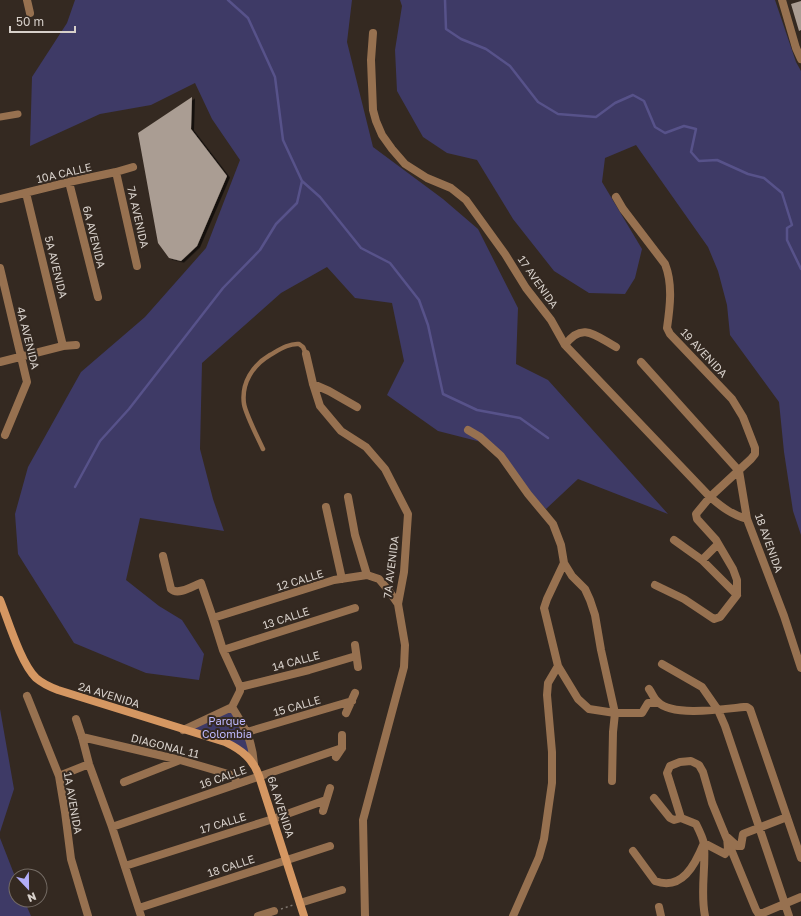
<svg xmlns="http://www.w3.org/2000/svg" width="801" height="916" font-family="'Golos Text',sans-serif">
	<style>
		.green { fill: #3e3a66 }
		.lines { fill: none; stroke-linecap: round; stroke-linejoin: round }
		.stream { stroke: #57528a; stroke-width: 2.5 }
		.building { fill: #aa9d93; filter: url(#shadow) }
		.path { stroke: #7f766f; stroke-width: 1.5; stroke-dasharray: 2 3; stroke-linecap: butt }
		.service { stroke: #977150; stroke-width: 4.5 }
		.pedestrian { stroke: #977150; stroke-width: 7 }
		.minor { stroke: #977150; stroke-width: 8 }
		.secondary { stroke: #d59762; stroke-width: 8 }
		.labels { text-anchor: middle; stroke-width: 4; stroke-linejoin: round; paint-order: stroke }
		.street-label { font-size: 11px; fill: #d7d0ca; stroke: #342921 }
		.park-label { font-size: 11px; fill: #beb9fe; stroke: #342921 }
	</style>
	<defs>
		<filter id="shadow"><feDropShadow dx="3" dy="1.5" stdDeviation="0" flood-color="#0009"/></filter>
	</defs>
	<rect width="100%" height="100%" fill="#342921"/>
	<path class="green" d="M75 0H352L347 42 373 147 443 199 478 229 518 308 516 364 548 380 668 514 578 479 546 509 516 477 489 444 438 431 387 395 404 361 392 303 355 298 327 267 281 293 202 363 200 449 213 499 224 531 140 518 126 580 159 606 182 620 204 654 199 680 146 673 74 643 18 554 15 514 28 467 81 372 145 317 206 248 240 160 212 119 195 83 151 105 100 114 30 146 32 77 67 23Z
		M400 0H775L796 62 801 71V535L793 511 784 452 779 402 730 335 727 305 718 271 708 247 636 145 605 158 602 182 642 249 635 278 625 294 589 293 554 271 513 219 477 160 447 153 423 137 397 91 395 50 402 6Z
		M232 707 254 761 232 745 185 730Z
		M0 709 14 789 0 832Z
		M0 838 16 879V900H24L31 916H0Z"/>
	<g class="lines">
		<path class="stream" d="M228 0 248 18 275 77 283 140 302 181 320 197 361 248 390 263 419 300 428 325 443 394 477 410 520 418 548 438
			M445 0 446 29 461 39 486 49 510 66 538 102 558 114 596 117 615 103 633 95 644 101 655 127 665 133 684 126 696 129 691 152 699 161 717 160 748 174 764 178 782 193 792 225 787 228V240L801 269
			M75 487 100 441 129 409 223 288 260 250 276 224 297 203 302 181"/>
	</g>
	<path class="building" d="M801 1V30L799 31 791 4Z
		M192 97 191 129 227 176 197 246 181 261 169 258 158 243 138 133Z"/>
	<g class="lines">
		<path class="path" d="M281 909 293 905"/>
		<path class="service" d="M263 449C258 438 246 415 244 404 241 383 253 365 270 355 279 350 289 343 299 344L303 347 306 354"/>
		<path class="pedestrian" d="M0 117 18 114"/>
		<path class="minor" d="M27 0 30 13
			M782 0 796 48 801 59
			M373 33 371 60 373 110 376 121 382 135 392 149 405 164 427 178 451 188 466 200 505 254 526 288 551 320 565 345 710 497C722 507 732 515 747 519
			M116 172 137 266
			M69 182 98 297
			M26 193 63 346
			M616 197 623 209 665 264C673 284 670 307 667 328L670 334 732 399 743 417 755 448V454L751 459 710 497 696 514 697 519 716 540 733 569 737 580V595L720 617 714 619 684 599 655 585
			M0 199 69 182 116 172 133 167
			M0 268 27 382 5 435
			M565 345C582 321 596 336 616 347
			M306 354 313 384 320 406 341 431 366 447 385 469 408 514 404 572 398 604 405 645 404 667 363 820 365 916
			M0 362 63 346 76 345
			M641 362 739 471 747 519 784 616 801 668
			M313 384 329 391 357 407
			M468 430 480 437 501 456 528 494 553 524 561 545 564 563 572 576 585 589 590 600 595 615 601 650 615 713 613 732 612 781
			M348 497 355 535 367 575
			M326 507 342 579
			M674 540 702 560 737 595
			M163 556 171 589C178 596 193 586 201 583L213 618 334 580 367 575 379 579 389 591 398 604
			M702 560 718 544
			M564 563 547 599 544 608 558 666 578 699 589 709 615 713H642L648 703H658
			M355 645 358 667
			M223 650 355 608
			M662 664 702 687 718 710 725 726 789 916
			M240 687 309 670 356 656
			M649 689C652 693 654 699 658 702 672 717 724 709 744 707H747L750 709 801 858
			M27 696 59 776 65 812 71 859 88 916
			M232 707C245 728 252 739 254 764
			M346 713 355 693
			M76 719 82 737 89 764 112 827 141 916
			M183 730 232 707 240 691V687L223 650 213 618
			M247 732 352 701
			M82 737 180 760 235 776 236 783
			M336 757 342 748V735
			M59 776 89 764
			M124 782 180 760
			M654 798 670 818 674 820 681 818 696 824C699 830 703 838 704 844 706 868 700 892 705 916
			M323 811 330 788
			M681 818 667 773 670 766 680 762 691 761 699 765 703 772 712 803 756 910 758 913H763L801 897
			M112 827 342 748
			M633 851 655 881C682 891 695 865 704 843L725 854 728 849 727 837 737 846H741L743 834 787 817
			M125 866 273 819 326 800
			M300 903 342 890
			M659 907 661 916
			M139 908 330 846
			M258 916 274 911
			M513 916 539 857 544 839 552 783V752L547 695 548 683 558 666"/>
		<path class="secondary" d="M0 600C8 620 21 664 36 678 43 684 50 687 58 690L225 742C242 750 253 759 259 776L304 916"/>
	</g>
	<g class="labels">
		<g class="street-label">
			<text transform="translate(64 173) rotate(-13)" y="4">10A CALLE</text>
			<text transform="translate(138 217) rotate(77)" y="4">7A AVENIDA</text>
			<text transform="translate(94 237) rotate(76)" y="4">6A AVENIDA</text>
			<text transform="translate(56 267) rotate(76)" y="4">5A AVENIDA</text>
			<text transform="translate(538 282) rotate(55)" y="4">17 AVENIDA</text>
			<text transform="translate(28 338) rotate(76)" y="4">4A AVENIDA</text>
			<text transform="translate(704 353) rotate(47)" y="4">19 AVENIDA</text>
			<text transform="translate(769 543) rotate(70)" y="4">18 AVENIDA</text>
			<text transform="translate(391 567) rotate(-83)" y="4">7A AVENIDA</text>
			<text transform="translate(300 580) rotate(-17)" y="4">12 CALLE</text>
			<text transform="translate(286 618) rotate(-18)" y="4">13 CALLE</text>
			<text transform="translate(296 661) rotate(-15)" y="4">14 CALLE</text>
			<text transform="translate(109 695) rotate(17)" y="4">2A AVENIDA</text>
			<text transform="translate(297 706) rotate(-16)" y="4">15 CALLE</text>
			<text transform="translate(165 746) rotate(14)" y="4">DIAGONAL 11</text>
			<text transform="translate(223 777) rotate(-19)" y="4">16 CALLE</text>
			<text transform="translate(73 803) rotate(80)" y="4">1A AVENIDA</text>
			<text transform="translate(281 807) rotate(72)" y="4">6A AVENIDA</text>
			<text transform="translate(223 823) rotate(-17)" y="4">17 CALLE</text>
			<text transform="translate(231 866) rotate(-18)" y="4">18 CALLE</text>
		</g>
		<g class="park-label">
			<text x="227" y="725">Parque<tspan x="227" dy="13">Colombia</tspan></text>
		</g>
	</g>
	<g transform="translate(28 888) rotate(158)"><circle r="19" fill="#342921" stroke="#756c65"/>
	<path d="M0-3L7 15L0 10L-7 15Z" fill="#b2adf9"/>
	<text y="-6" font-size="11" font-weight="bold" text-anchor="middle" fill="#d7d0ca">N</text>
	</g>
	<path d="M10 26v6h65v-6" fill="none" stroke="#d7d0ca" stroke-width="2"/>
	<text x="16" y="26" font-size="12" fill="#d7d0ca" stroke="#342921" stroke-width="3" paint-order="stroke">50 m</text>
</svg>
